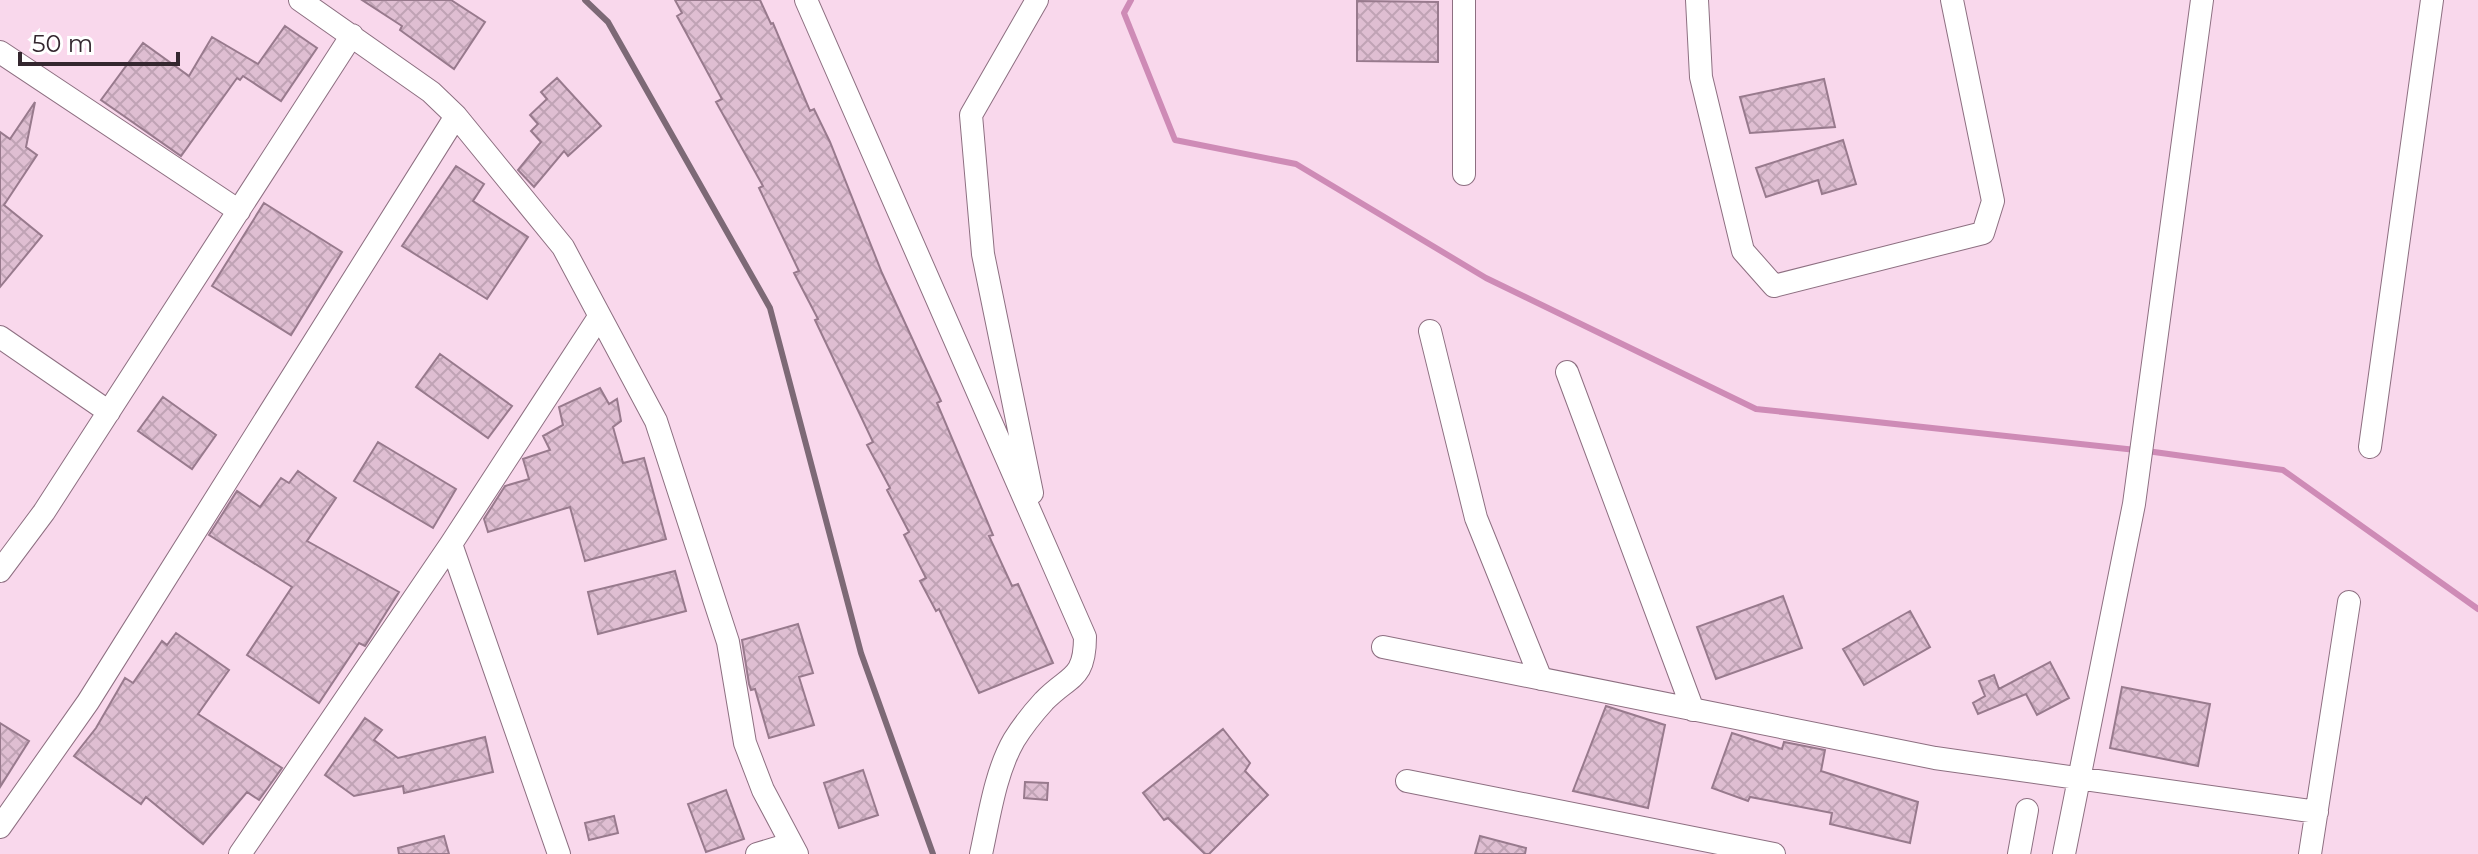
<svg xmlns="http://www.w3.org/2000/svg" width="2478" height="854" font-family="Montserrat,sans-serif">
	<style>
		.lines { fill: none; stroke-linecap: round; stroke-linejoin: round }
		.stream { stroke: #ce8bb6; stroke-width: 6 }
		.building { fill: url(#building-cross-hatch); stroke: #987a8d; stroke-width: 2 }
		.minor-casing { stroke: #8d6f81; stroke-width: 24 }
		.minor { stroke: #fff; stroke-width: 22 }
		.rail { stroke: #7d6976; stroke-width: 6 }
	</style>
	<defs>
		<pattern id="building-cross-hatch" width="8" height="8" patternUnits="userSpaceOnUse" patternTransform="scale(2)"><rect width="8" height="8" fill="#dfbed2"/><path d="M0 0l8 8M0 8l8-8" fill="none" stroke="#c0a3b5"/></pattern>
	</defs>
	<rect width="100%" height="100%" fill="#f9d8ec"/>
	<g class="lines">
		<path class="stream" d="M1131 0 1124 13 1175 140 1296 164 1486 278 1756 409 2136 450
			M2147 451 2283 470 2478 609"/>
	</g>
	<path class="building" d="M362 0H451L485 22 454 69 400 30 402 26Z
		M675 0H760L771 24 773 23 810 111 814 109 830 142 882 273 941 401 937 403 993 535 989 536 1012 586 1018 584 1053 663 979 693 939 609 936 611 920 581 926 578 904 535 909 532 887 490 890 488 867 445 873 442 815 320 818 319 794 273 799 271 759 188 763 186 716 102 722 99 677 16 682 13Z
		M1357 1 1438 2V62L1357 61Z
		M285 26 317 48 281 101 243 76 240 80 237 78 181 156 101 100 143 43 189 76 212 37 258 64Z
		M557 78 601 126 568 156 564 151 534 187 518 170 541 142 531 131 538 124 530 115 547 99 541 92Z
		M1824 79 1835 127 1750 133 1740 97Z
		M35 102 26 147 37 155 4 205 42 236 0 287V132L10 139Z
		M1843 140 1856 184 1822 194 1818 180 1766 197 1756 168Z
		M456 166 484 184 473 201 528 237 487 299 402 246Z
		M264 203 342 252 291 335 212 286Z
		M440 354 512 406 488 438 416 387Z
		M600 388 609 404 617 399 621 421 613 427 623 463 644 458 666 539 585 561 570 507 488 532 484 519 505 486 529 479 523 459 550 450 543 436 563 425 559 407Z
		M163 397 216 435 192 469 138 431Z
		M378 442 456 489 433 528 354 481Z
		M298 471 336 498 307 541 399 592 365 646 359 643 319 703 247 655 292 587 209 535 237 491 260 507 281 478 289 483Z
		M675 571 686 611 598 634 588 592Z
		M1783 596 1802 648 1716 679 1697 627Z
		M1910 611 1930 647 1864 685 1843 649Z
		M798 624 813 673 799 677 814 725 769 738 755 689 751 690 749 684 742 640Z
		M176 633 229 670 198 714 282 768 259 800 247 792 203 844 146 797 141 804 74 756 96 728 125 678 133 683 162 641 167 645Z
		M2050 662 2069 698 2037 715 2026 694 1978 714 1973 703 1985 696 1979 681 1994 675 1999 689Z
		M2122 687 2210 704 2198 766 2110 748Z
		M1606 706 1665 725 1648 808 1573 791Z
		M365 718 382 730 374 740 398 758 485 737 493 772 404 793 403 786 354 796 325 775Z
		M0 723 29 741 0 787Z
		M1223 729 1250 763 1245 771 1268 795 1209 854H1205L1168 818 1164 820 1143 793Z
		M1732 733 1782 749 1784 742 1825 750 1821 771 1918 802 1910 843 1830 824 1832 813 1750 797 1748 801 1712 788Z
		M863 770 878 815 839 828 824 783Z
		M1025 782 1048 783 1047 800 1024 798Z
		M726 790 744 839 706 852 688 804Z
		M614 816 618 833 589 840 585 823Z
		M444 836 449 854H399L398 848Z
		M1480 836 1526 848 1525 854H1475Z"/>
	<g class="lines">
		<defs>
			<path id="minor" d="M300 0 431 92 456 116 563 247 656 421 728 642 745 743 763 790 797 854
				M806 0 1085 637C1085 680 1069 675 1044 701 1034 712 1022 727 1014 740 995 773 989 818 981 854
				M1464 0V174
				M1697 0 1701 77 1743 251 1774 286 1983 233 1993 201 1952 0
				M0 52 239 211
				M1430 331 1476 518 1541 679
				M0 337 109 412
				M1567 372 1693 710
				M2370 447 2432 0
				M1032 493 983 254 971 115 1037 0
				M451 544 559 854
				M0 571 44 512 352 35
				M1383 647 1935 758 2317 812
				M1407 781 1774 854
				M0 827 88 702 456 116
				M240 854 451 544 599 317
				M757 854 790 844
				M2019 854 2027 810
				M2064 854 2134 504 2202 0
				M2310 854 2349 602"/>
		</defs>
		<use href="#minor" class="minor-casing"/>
		<use href="#minor" class="minor"/>
		<path class="rail" d="M585 0 608 22 770 308 861 653 933 854"/>
	</g>
	<path d="M20 52v12h158v-12" fill="none" stroke="#34272f" stroke-width="4"/>
	<text x="32" y="52" font-size="24" fill="#34272f" stroke="#ffffff" stroke-width="6" paint-order="stroke">50 m</text>
</svg>
